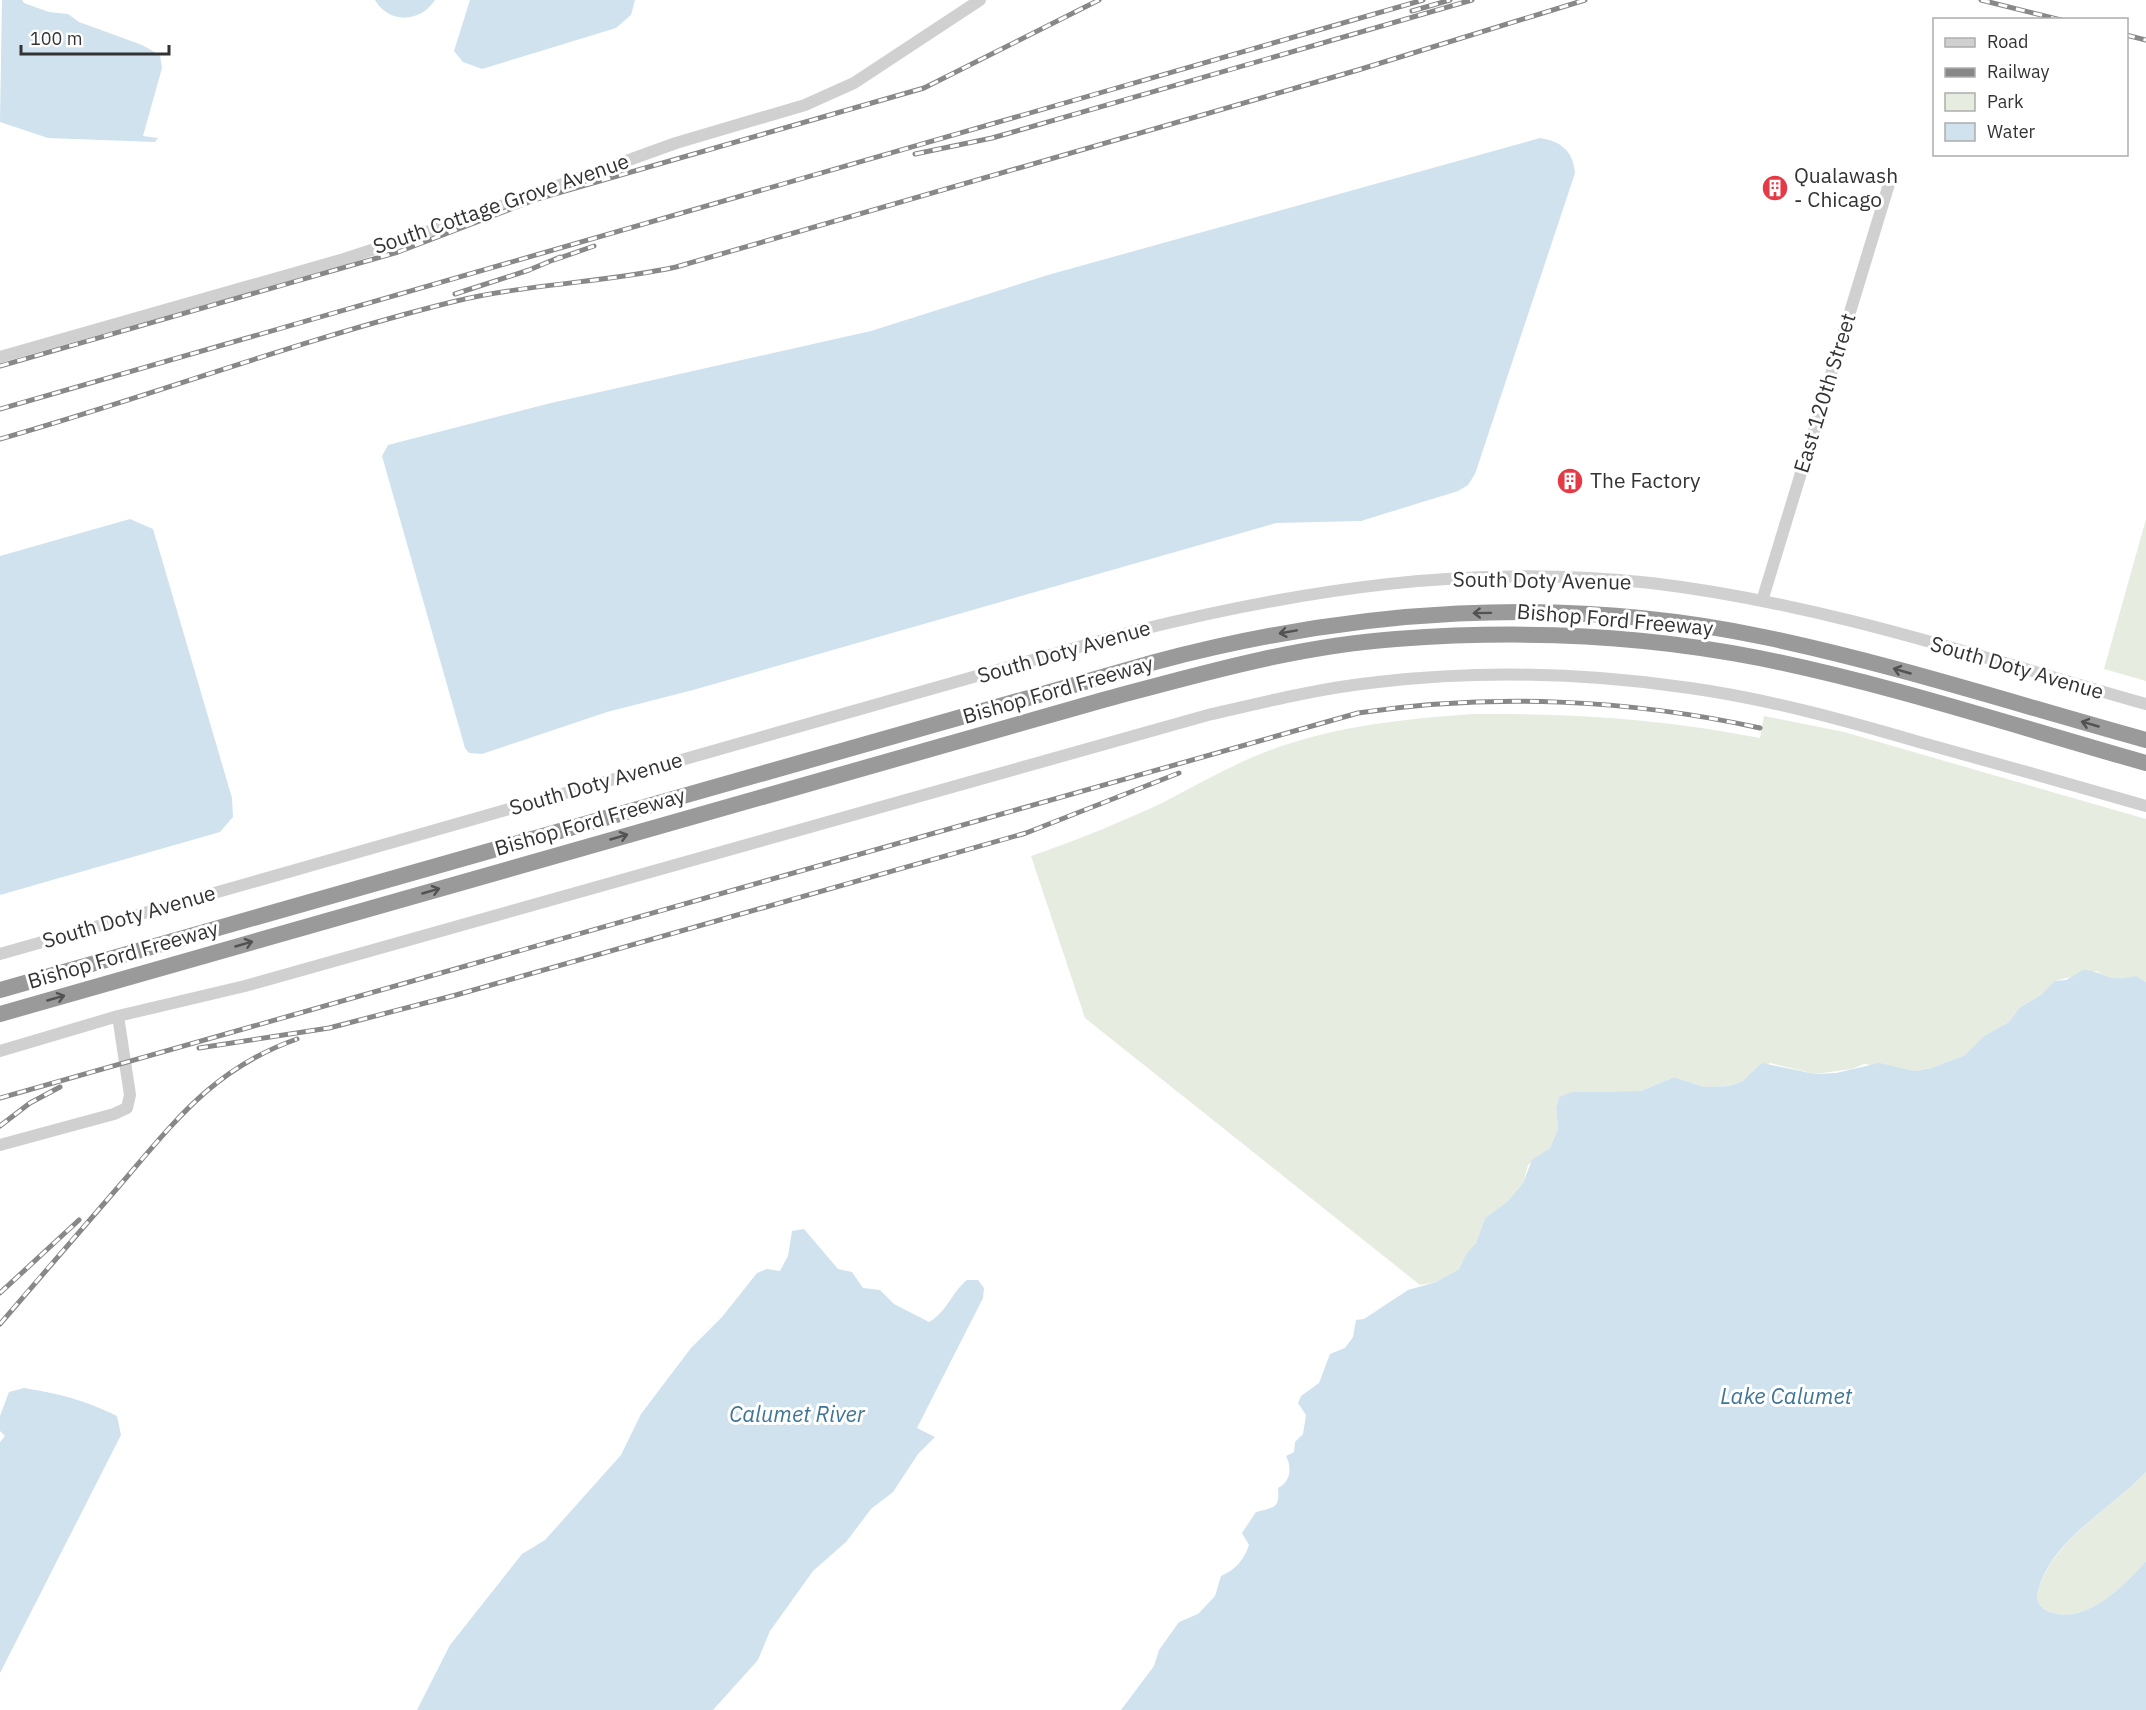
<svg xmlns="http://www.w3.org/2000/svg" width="2146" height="1710" font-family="'IBM Plex Sans',sans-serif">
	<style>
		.green { fill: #e6ecdf }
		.water { fill: #cfe2ee }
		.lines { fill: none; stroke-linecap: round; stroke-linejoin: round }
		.minor { stroke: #d0d0d0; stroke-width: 12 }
		.highway { stroke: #9a9a9a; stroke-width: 16 }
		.rail-casing { stroke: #888; stroke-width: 5 }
		.rail { stroke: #fff; stroke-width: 3; stroke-dasharray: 9; stroke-linecap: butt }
		.oneway { stroke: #525252 }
		.labels { text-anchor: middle; stroke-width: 6; stroke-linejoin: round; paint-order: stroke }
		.poi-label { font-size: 21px; fill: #333; stroke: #fff; text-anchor: start }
		.street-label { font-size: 21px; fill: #333; stroke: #fff }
		.water-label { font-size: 22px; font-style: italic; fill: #3f7597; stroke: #fff }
	</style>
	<rect width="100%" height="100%" fill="#fff"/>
	<path class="green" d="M2146 519V681L2104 669Z
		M1473 714C1570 713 1665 719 1760 738L1764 716 1844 732 2146 819V982C2131 971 2118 987 2097 971L2054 981 2041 995 2019 1008 2009 1022 1984 1036 1965 1055 1932 1068 1914 1071 1864 1064 1852 1069 1815 1074 1770 1063 1743 1081 1730 1086 1704 1087 1674 1077 1641 1091 1573 1092 1559 1097 1556 1108 1558 1129 1550 1148 1528 1165 1523 1183 1508 1201 1485 1218 1476 1243 1466 1254 1459 1269 1436 1282 1420 1285 1085 1018 1031 856C1075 841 1119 823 1162 803 1197 785 1231 765 1268 751 1334 726 1404 719 1473 714Z
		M2146 1472V1561C2126 1584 2088 1623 2054 1613 2045 1611 2040 1608 2037 1599 2044 1544 2112 1509 2146 1472Z"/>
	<path class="water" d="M2 0H22L24 3 49 12 68 14 79 22 142 45 160 55 162 68 143 136 158 138 155 142 48 138 0 122Z
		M375 0H435C420 23 389 24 375 0Z
		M470 0H635L631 15 616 28 482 69 463 62 454 51Z
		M1540 138C1561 141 1573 151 1575 173L1475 474 1468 485 1458 491 1361 521 1276 523 693 690 607 712 482 754 469 753 465 748 382 456 388 445 551 403 871 331 1048 275Z
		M130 519 153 529 232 798 233 817 220 832 0 895V556Z
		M2083 970C2109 972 2104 983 2136 976L2146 982V1472C2112 1509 2043 1544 2037 1599 2040 1608 2045 1611 2054 1613 2088 1623 2126 1584 2146 1561V1710H1121L1154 1666 1159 1650 1179 1622 1198 1614 1215 1596 1221 1576C1235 1570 1244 1560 1249 1545L1242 1533 1256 1512C1274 1507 1280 1509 1278 1488 1291 1481 1292 1468 1286 1456L1294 1452 1295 1442 1303 1434 1306 1415 1298 1403 1301 1396 1319 1383 1330 1354 1345 1348 1353 1337 1356 1320 1364 1319 1408 1290 1436 1282 1459 1269 1466 1254 1476 1243 1485 1218 1508 1201 1523 1183 1532 1160 1550 1148 1558 1129 1556 1108 1559 1097 1572 1092 1641 1091 1674 1077 1704 1087 1730 1086 1743 1081 1762 1063 1815 1074 1836 1073 1879 1063 1914 1071 1932 1068 1965 1055 1984 1036 2009 1022 2019 1008 2041 995 2054 981 2066 980Z
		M804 1229 838 1269 852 1272 863 1288 880 1290 894 1304 929 1322C946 1313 952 1292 967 1280H978L984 1288 983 1298 917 1428 935 1437 918 1454 893 1492 871 1509 846 1542 813 1571 770 1631 758 1660 713 1710H417L450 1645 522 1554 545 1540 621 1455 641 1414 691 1348 722 1317 757 1273 767 1269 780 1271 788 1256 792 1231Z
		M24 1388C61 1394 84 1400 117 1416L121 1435 0 1673V1442L5 1436 0 1431V1416L9 1392Z"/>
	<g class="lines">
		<path class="minor" d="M0 357 344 259 454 223 676 143 805 105 854 83 980 0
			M1762 601 1889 184
			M0 954 1131 632C1304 589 1473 563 1651 583 1820 603 1983 658 2146 704
			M0 1051 118 1016 245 986 1208 715C1264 702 1320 688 1378 682 1481 670 1587 673 1690 688 1768 699 1844 720 1919 742 1995 763 2070 784 2146 806
			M0 1145 114 1114 127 1108 130 1095 118 1016"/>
		<path class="highway" d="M0 990 1155 662C1353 609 1562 594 1764 637 1893 664 2019 705 2146 740
			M0 1014 1103 700C1200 674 1297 646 1396 639 1517 630 1639 634 1759 658 1889 684 2018 727 2146 763"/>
		<defs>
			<path id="rail" d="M1981 0 2061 20
				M1412 11 1450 0
				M2126 35 2146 40
				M915 154 992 138 1472 0
				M554 260 594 246
				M455 294 529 270 560 257
				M0 366 398 252 537 199 924 88 1099 0
				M0 409 1423 0
				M0 439C151 396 299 340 452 302 525 284 602 283 676 267L1358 70 1585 0
				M199 1048 329 1028 456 995 1026 833 1179 773
				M0 1098 1358 713C1490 693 1629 699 1760 728
				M0 1126 30 1103 60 1087
				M0 1293 79 1220
				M0 1324C40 1277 80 1231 120 1185 175 1121 214 1068 297 1039"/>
		</defs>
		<use href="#rail" class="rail-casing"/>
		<use href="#rail" class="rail"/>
	</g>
	<defs><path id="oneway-shaft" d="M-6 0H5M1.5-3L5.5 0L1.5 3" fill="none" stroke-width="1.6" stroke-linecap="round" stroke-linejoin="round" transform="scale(1.5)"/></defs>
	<g class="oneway">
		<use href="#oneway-shaft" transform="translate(1482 613) rotate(179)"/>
		<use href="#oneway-shaft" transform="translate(1288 632) rotate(170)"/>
		<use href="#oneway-shaft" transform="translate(1902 671) rotate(-164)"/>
		<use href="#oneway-shaft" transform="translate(2090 724) rotate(-164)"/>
		<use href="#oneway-shaft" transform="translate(619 837) rotate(-16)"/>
		<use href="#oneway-shaft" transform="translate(431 891) rotate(-16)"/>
		<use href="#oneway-shaft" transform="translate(244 944) rotate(-16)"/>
		<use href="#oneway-shaft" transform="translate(56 998) rotate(-16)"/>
	</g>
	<defs>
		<symbol id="building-disc" viewBox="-11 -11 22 22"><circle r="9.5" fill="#e63946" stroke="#fff"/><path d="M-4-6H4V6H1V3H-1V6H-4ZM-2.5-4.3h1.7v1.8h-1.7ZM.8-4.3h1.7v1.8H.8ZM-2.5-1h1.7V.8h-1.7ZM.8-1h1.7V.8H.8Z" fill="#fff"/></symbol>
	</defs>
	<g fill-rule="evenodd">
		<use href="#building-disc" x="1760" y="173" width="30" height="30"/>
		<use href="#building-disc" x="1555" y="466" width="30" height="30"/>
	</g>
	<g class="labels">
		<g class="poi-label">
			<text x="1794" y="183">Qualawash<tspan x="1794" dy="24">- Chicago</tspan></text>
			<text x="1590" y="488">The Factory</text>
		</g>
		<g class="street-label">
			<text transform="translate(501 204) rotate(-19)" y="7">South Cottage Grove Avenue</text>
			<text transform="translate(1825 393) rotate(-73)" y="7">East 120th Street</text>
			<text transform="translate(1542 581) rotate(1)" y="7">South Doty Avenue</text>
			<text transform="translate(1615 620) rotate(5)" y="7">Bishop Ford Freeway</text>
			<text transform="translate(1064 652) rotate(-16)" y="7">South Doty Avenue</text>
			<text transform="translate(2017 668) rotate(16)" y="7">South Doty Avenue</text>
			<text transform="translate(1058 690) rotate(-16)" y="7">Bishop Ford Freeway</text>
			<text transform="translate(596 784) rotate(-16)" y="7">South Doty Avenue</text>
			<text transform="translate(590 822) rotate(-16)" y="7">Bishop Ford Freeway</text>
			<text transform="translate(129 917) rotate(-16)" y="7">South Doty Avenue</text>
			<text transform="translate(123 955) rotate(-16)" y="7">Bishop Ford Freeway</text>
		</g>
		<g class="water-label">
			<text x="1786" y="1404">Lake Calumet</text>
			<text x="797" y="1422">Calumet River</text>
		</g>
	</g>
	<rect x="1933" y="18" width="195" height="138" fill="#ffffff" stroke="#adadad" stroke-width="1.5"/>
	<rect x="1945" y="38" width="30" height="9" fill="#d0d0d0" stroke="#adadad" stroke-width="1.5"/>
	<text x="1987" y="48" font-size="18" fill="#333333">Road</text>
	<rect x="1945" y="68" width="30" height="9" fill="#888888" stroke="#adadad" stroke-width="1.5"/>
	<text x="1987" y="78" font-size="18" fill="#333333">Railway</text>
	<rect x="1945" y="93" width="30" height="18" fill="#e6ecdf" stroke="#adadad" stroke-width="1.5"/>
	<text x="1987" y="108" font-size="18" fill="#333333">Park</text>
	<rect x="1945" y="123" width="30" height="18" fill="#cfe2ee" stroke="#adadad" stroke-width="1.5"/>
	<text x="1987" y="138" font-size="18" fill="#333333">Water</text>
	<path d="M21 45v9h148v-9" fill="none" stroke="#333333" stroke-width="3"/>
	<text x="30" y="45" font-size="18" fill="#333333" stroke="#ffffff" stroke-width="4.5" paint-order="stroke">100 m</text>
</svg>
